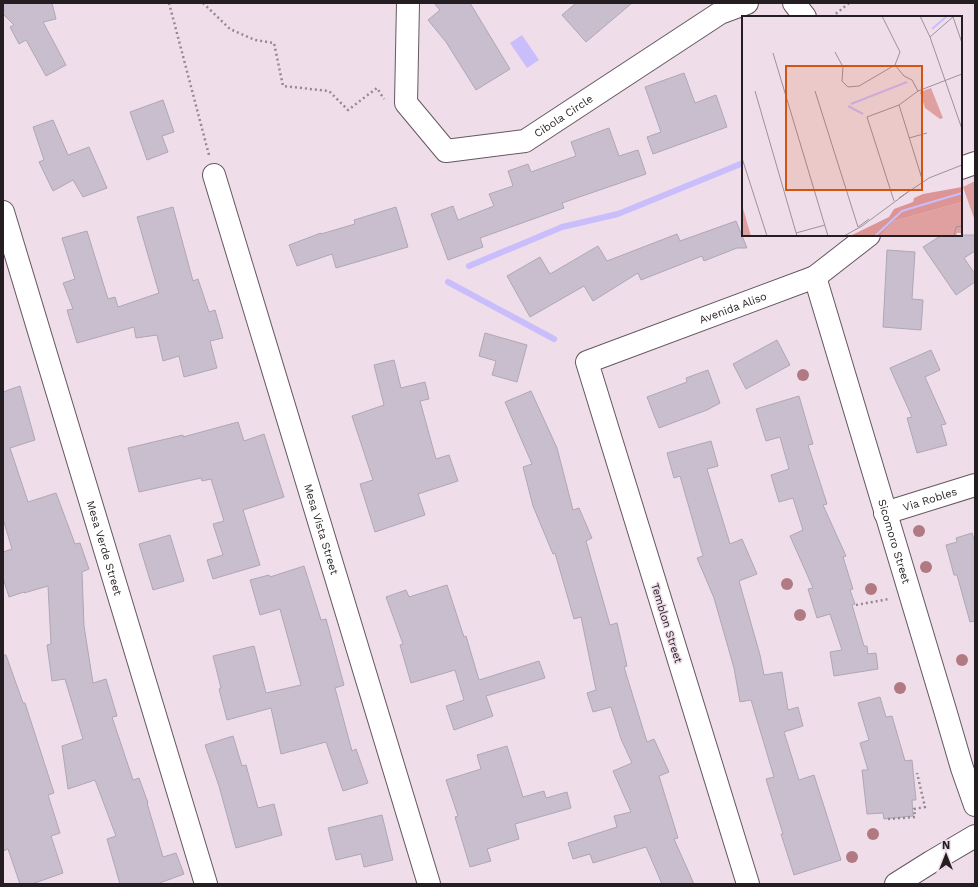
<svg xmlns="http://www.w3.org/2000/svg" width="978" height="887" font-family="'Work Sans',sans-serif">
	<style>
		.green { fill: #dfa09f }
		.water { fill: #c9bdfc }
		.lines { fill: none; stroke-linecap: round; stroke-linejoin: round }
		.stream { stroke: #c9bdfc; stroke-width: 6 }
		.building { fill: #c8bece; stroke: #b0a6b5 }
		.street-casing { stroke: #655761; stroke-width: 24 }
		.secondary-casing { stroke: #655761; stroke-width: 24 }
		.path { stroke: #948891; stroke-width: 2.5; stroke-dasharray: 2 3; stroke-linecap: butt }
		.street { stroke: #fff; stroke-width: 22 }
		.secondary { stroke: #fff; stroke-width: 22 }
		.tree { fill: #b17a83 }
		.labels { text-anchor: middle; stroke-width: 3; stroke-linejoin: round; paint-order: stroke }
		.street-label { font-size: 11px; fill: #241e22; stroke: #efdeea }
		.inset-river { fill: none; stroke: #c9bdfc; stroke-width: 2 }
		.inset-road { fill: none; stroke: #9e919a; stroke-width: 1 }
		.view { fill: #d4530e; fill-opacity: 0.15; stroke: #d4530e; stroke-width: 2 }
		.inset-edge { fill: none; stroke: #241e22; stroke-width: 2 }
	</style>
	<rect width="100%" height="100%" fill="#efdeea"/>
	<path class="green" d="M975 181V221L963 187Z"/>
	<path class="water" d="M522 35 539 60 527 68 510 43Z"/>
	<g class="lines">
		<path class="stream" d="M469 266 562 227 618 214 743 163
			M448 282 554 339"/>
	</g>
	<path class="building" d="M3 3H52L56 19 43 22 66 65 46 76 26 40 19 44 10 27 14 25 3 14Z
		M434 3H470L510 69 476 90 446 42 428 20 440 10Z
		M576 3H632L586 42 562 15Z
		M684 73 695 103 716 95 727 127 653 154 647 137 661 132 645 87Z
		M163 100 174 132 162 136 168 152 147 160 130 112Z
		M53 120 68 155 89 147 107 188 83 197 73 180 53 191 39 162 44 160 33 127Z
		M609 128 619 156 638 150 646 174 562 203 564 208 480 238 483 247 448 260 431 214 453 206 458 220 494 206 489 194 513 186 508 171 528 164 531 172 576 156 571 142Z
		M173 207 193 281 198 279 209 312 215 310 223 338 210 341 217 368 184 377 179 356 163 361 157 335 136 338 134 327 77 343 67 310 73 309 63 283 75 279 62 238 87 231 108 299 115 297 118 307 159 293 137 217Z
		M396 207 408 247 336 268 332 254 297 266 289 245 321 233V234L355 224 354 220Z
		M736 221 747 248H737L704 261 702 256 641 280 638 273 593 301 584 286 530 317 507 276 540 257 550 274 598 246 607 261 677 234 680 241Z
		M942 235H975V251L964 258 975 274V282L956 295 923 247Z
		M887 250 915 252 912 299 923 300 921 330 883 327Z
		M485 333 527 345 517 382 492 375 496 361 479 356Z
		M777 340 790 365 746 389 733 364Z
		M931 350 940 370 925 377 946 424 941 425 947 445 917 453 907 418 912 417 890 368Z
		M394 360 401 388 425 382 429 399 420 401 436 459 449 455 458 481 418 494 425 515 375 532 360 484 373 480 352 416 384 405 374 365Z
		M708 370 720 403 707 410 659 428 647 397 687 382 686 378Z
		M20 386 35 440 10 448 28 502 56 493 75 544 80 543 89 569 82 572 84 626 93 683 106 679 117 716 112 717 133 780 139 778 148 803H147L163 857 176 853 184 874 157 884H120L107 839 116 836 95 780 68 789 62 746 83 739 65 679 52 681 47 645 51 644 48 586 24 593V592L9 597 3 578V552L12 549 3 519V392Z
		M531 391 557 448 573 510 579 508 592 538 586 541 610 625 617 623 627 666 624 667 647 742 654 739 669 772 659 776 678 838 674 839 694 884H662L646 847 593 863 590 854 573 859 568 843 617 827 614 816 631 812 613 771 632 763 621 739 611 707 593 712 587 693 596 690 581 617 574 619 555 553 553 554 533 506 523 467 532 464 505 402Z
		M799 396 813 444 808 445 827 504 823 505 846 556 843 557 853 589 850 590 855 604 852 605 864 646H867L868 654 876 653 878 669 834 676 830 652 842 650 830 614 817 618 808 589 813 588 790 536 803 530 793 498 779 502 771 475 789 469 780 437 766 441 756 409Z
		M238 422 244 441 264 434 284 497 243 510 260 565 213 579 207 560 223 555 213 524 224 521 211 479 202 481 201 478 139 492 128 448 183 435V437Z
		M711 441 718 466 707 469 730 544 742 539 757 574 739 581 760 655 764 675 782 672 788 710 798 707 803 726 784 732 799 780 814 775 841 860 794 875 781 834H783L766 779 774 777 751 700 740 702 734 668 714 598 697 558 703 556 680 476 674 478 667 453Z
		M972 533 975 543V621L970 622 957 575H954L946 545 957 542 956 538Z
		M170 535 184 581 153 590 139 544Z
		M304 566 321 620 326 619 344 685 335 688 352 751 356 749 368 783 343 791 326 742 281 754 271 708 227 720 219 689 221 688 213 656 254 646 266 693 301 685 280 609 260 615 250 580 269 575 270 577Z
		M447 585 464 637 466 636 479 680 539 661 545 678 486 696 493 716 454 730 446 706 464 700 455 670 411 683 400 645 403 644 386 597 406 590 409 597Z
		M3 655H6L23 703H25L54 793 48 795 60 833 51 836 63 873 32 884H20L8 849 3 851Z
		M880 697 886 717 892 716 905 761 912 760 916 800H912L913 816 884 819 883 813 867 814 862 770H868L860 743 869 740 858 703Z
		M233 736 242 766 246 765 258 808 274 804 282 835 236 848 219 786 205 745Z
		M507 746 523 797 544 791 546 798 567 792 571 808 515 824 519 839 487 849 491 861 470 867 455 817 458 816 446 780 481 769 477 755Z
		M382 815 393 860 364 867 361 854 336 860 328 828Z"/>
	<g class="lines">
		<defs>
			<g id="street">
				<path id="s1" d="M408 3 406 103 446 151 525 141 720 13 747 3"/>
				<path d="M794 3 805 17"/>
				<path d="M961 168 975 163"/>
				<path id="s2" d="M214 175 429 884"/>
				<path id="s3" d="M3 212 206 884"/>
				<path id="s4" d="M815 277 945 710 962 768 975 805"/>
				<path id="s5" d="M885 513 975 485"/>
				<path id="s6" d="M748 884 587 362 815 277 869 235"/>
			</g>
			<path id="secondary" d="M896 884 931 862 975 836"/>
		</defs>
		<use href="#street" class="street-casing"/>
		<use href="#secondary" class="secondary-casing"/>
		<path class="path" d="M169 3 209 155
			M203 3 230 29 255 40 274 43 283 86 329 91 348 110 377 88 384 99
			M832 17 849 3
			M856 605 889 599
			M888 819 915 817 914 809 925 807 917 773"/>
		<use href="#street" class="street"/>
		<use href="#secondary" class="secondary"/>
	</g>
	<g class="tree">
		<circle cx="803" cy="375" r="6"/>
		<circle cx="919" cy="531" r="6"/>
		<circle cx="926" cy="567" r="6"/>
		<circle cx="787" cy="584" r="6"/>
		<circle cx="871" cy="589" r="6"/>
		<circle cx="800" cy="615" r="6"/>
		<circle cx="962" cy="660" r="6"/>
		<circle cx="900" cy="688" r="6"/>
		<circle cx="873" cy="834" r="6"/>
		<circle cx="852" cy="857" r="6"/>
	</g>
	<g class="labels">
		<g class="street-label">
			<text dy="4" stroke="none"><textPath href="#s1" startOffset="288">Cibola Circle</textPath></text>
			<text dy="4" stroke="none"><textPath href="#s6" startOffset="702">Avenida Aliso</textPath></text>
			<text dy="4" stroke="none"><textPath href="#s5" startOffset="47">Via Robles</textPath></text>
			<text dy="4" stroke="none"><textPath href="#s2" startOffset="370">Mesa Vista Street</textPath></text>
			<text dy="4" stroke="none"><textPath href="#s4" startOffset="276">Sicomoro Street</textPath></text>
			<text dy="4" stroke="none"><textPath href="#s3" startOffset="351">Mesa Verde Street</textPath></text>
			<text transform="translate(667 623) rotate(73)" y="4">Temblon Street</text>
		</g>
	</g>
	<g transform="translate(742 16)">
		<rect width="220" height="220" fill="#efdeea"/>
		<path d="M189 72 201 102 198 103 183 92 178 76ZM220 186V217H215L214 220H139L152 205ZM0 189 9 220H0Z" fill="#dfa09f"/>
		<path d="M220 171V186L152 205 139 220H108L147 201 152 193 171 186 172 182 181 178Z" fill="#dd9494"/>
		<path class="inset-river" d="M190 13 205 0M109 88 165 66M106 90 121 98M133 220 160 195 220 177"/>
		<path class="inset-road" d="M140 0 158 36 153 49M178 0 188 21 220 113M211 1 220 27M188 21 212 0M93 36 101 51 100 65 106 71 117 70 153 49M31 37 86 220M153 49 162 60 170 64 176 75M13 75 55 220M73 75 116 211M157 89 181 166M167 122 185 117M0 142 25 220M157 182 187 162 220 149M152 185 125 101 157 89 176 75 220 58M116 211 127 203M54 217 83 209M102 220 120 210 166 176M212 220 214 211 220 210"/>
		<path class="view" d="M44 50H180V174H44Z"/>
		<rect width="220" height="220" class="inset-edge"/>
	</g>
	<rect width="978" height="887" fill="none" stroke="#241e22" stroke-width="8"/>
	<g transform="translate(946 855)" stroke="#efdeea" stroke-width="3" paint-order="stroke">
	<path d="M0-3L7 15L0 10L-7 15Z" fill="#241e22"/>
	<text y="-6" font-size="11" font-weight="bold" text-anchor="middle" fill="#241e22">N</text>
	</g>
</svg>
